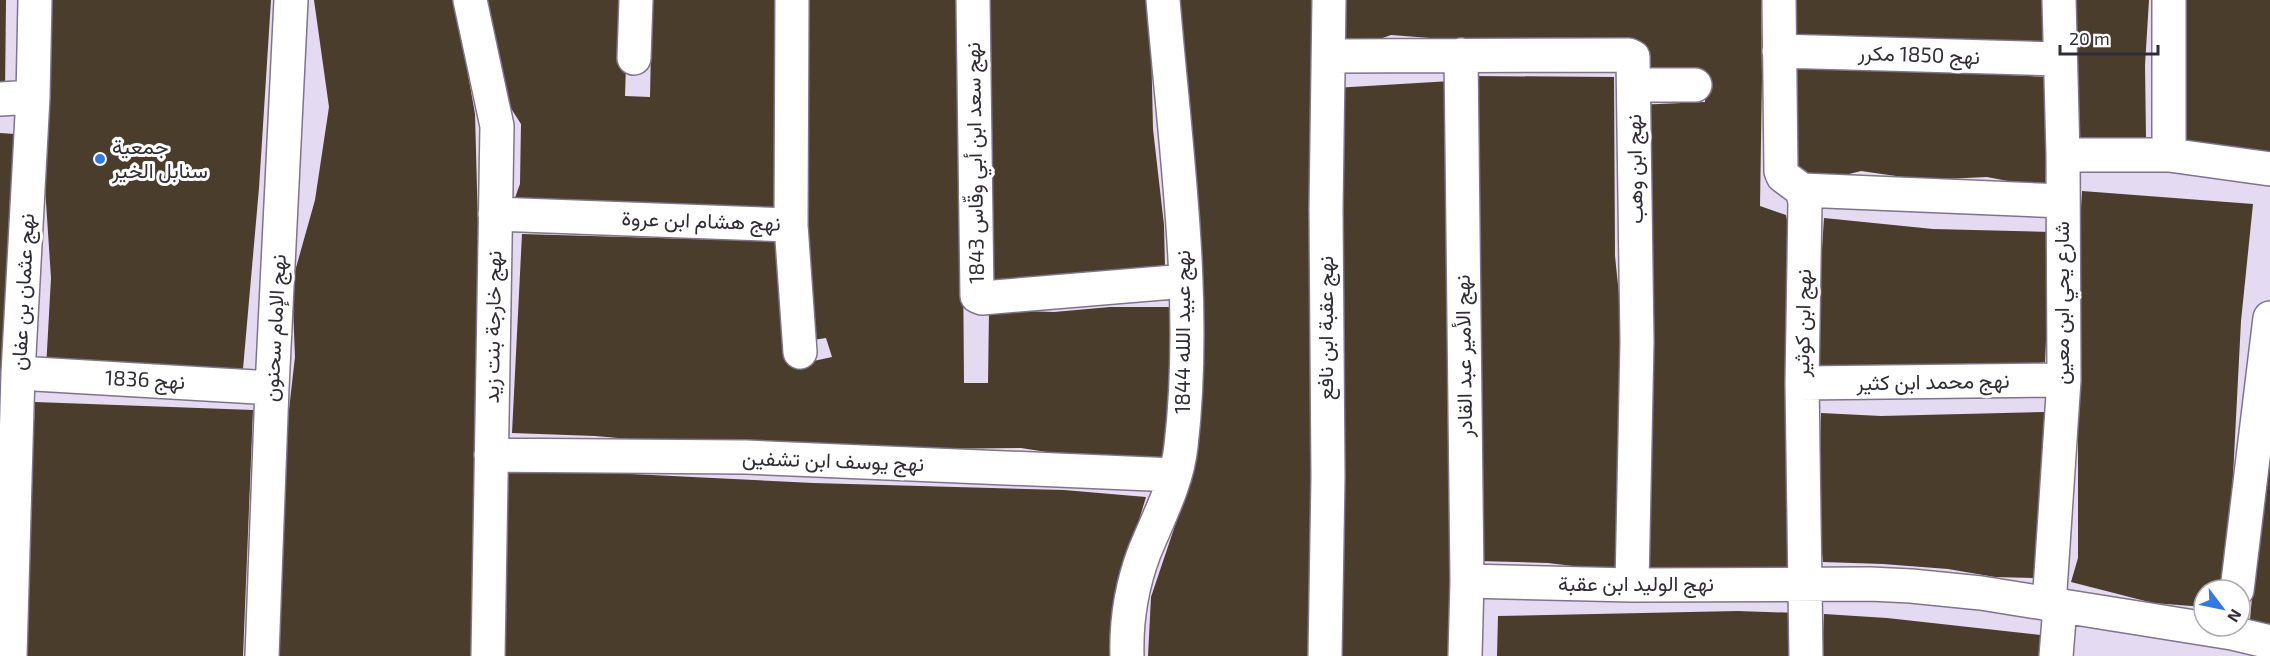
<svg xmlns="http://www.w3.org/2000/svg" width="2270" height="656" font-family="'Exo 2',Vazirmatn,sans-serif">
	<style>
		.building { fill: #4a3d2b }
		.lines { fill: none; stroke-linecap: round; stroke-linejoin: round }
		.minor-casing { stroke: #7e758b; stroke-width: 36 }
		.minor { stroke: #fff; stroke-width: 33 }
		.poi-dot { fill: #307ae6; stroke: #fff; stroke-width: 2 }
		.labels { text-anchor: middle; stroke-width: 6; stroke-linejoin: round; paint-order: stroke }
		.street-label { font-size: 21px; fill: #312d36; stroke: #fff }
		.poi-label { font-size: 21px; fill: #312d36; stroke: #fff; text-anchor: start }
	</style>
	<rect width="100%" height="100%" fill="#e4daf2"/>
	<path class="building" d="M0 0H6L5 93H0Z
		M52 0H271L259 188 242 380 46 369 51 278 45 187Z
		M314 0H455L475 114 481 337 477 656H278L275 532 295 357 292 282 315 200 329 107Z
		M482 0H628L625 96 650 97 652 0H780L774 216 512 206 520 184 521 124 503 96Z
		M803 0H967L963 259 964 383H988L989 310 1054 312 1110 307H1172L1168 459 1066 455 1021 448 926 449 664 442 595 436 512 433 522 234 728 240 785 236 791 366 832 357 826 338 813 340 801 193Z
		M986 0H1150L1153 129 1164 225 1165 267 1130 269 1072 276 984 291Z
		M1168 0H1317L1319 656H1148L1151 597 1187 490Z
		M1342 0H1761L1762 76 1760 206 1786 215 1796 262 1791 545 1787 570 1727 571 1643 568 1635 105 1705 102 1707 76 1687 77 1508 45 1443 39 1391 35 1346 51 1341 20Z
		M1788 0H2045V47L1786 36Z
		M2065 0H2149L2145 65 2146 138 2073 139Z
		M2175 0H2270V155L2183 147Z
		M1794 63 1927 68 1988 74 2048 77 2045 188 1987 177 1924 180 1861 171 1801 186 1788 172Z
		M1473 76 1614 77 1615 256 1620 304 1621 437 1620 532 1614 571 1548 563 1479 561Z
		M1451 81 1452 504 1450 656H1340L1334 88Z
		M0 133 15 134 0 517Z
		M2082 191 2253 204 2241 321 2230 534 2220 590H2204V607L2153 603 2071 582 2078 558V260Z
		M1824 218 1933 229 2051 232 2045 362 1985 374 1820 370 1816 340Z
		M2270 394V624L2250 620Z
		M35 402 253 410 243 656H24Z
		M2045 412 2048 505 2039 578 1995 577 1948 569 1883 564 1823 562 1818 518 1821 413 1881 416Z
		M508 468 813 483 1064 490 1146 497 1114 603 1113 656H503L506 586 504 528Z
		M1738 611 1799 613 1796 656H1497L1498 616Z
		M1824 614 1887 618 2049 636 2047 656H1822Z"/>
	<g class="lines">
		<defs>
			<path id="minor" d="M470 0 497 126 488 656
				M973 0 977 296 982 298 1186 281
				M1779 0 1781 171 1783 176 1802 190 1805 202 1802 383 1806 656
				M2169 0V155
				M1779 51 2060 59
				M1461 55 1467 581 1465 656
				M1329 56 1629 55 1633 57 1637 342 1632 585
				M634 58 636 0
				M1634 85H1695
				M0 99 33 97
				M2063 155H2169L2270 169
				M1802 190 2062 201
				M495 214 791 225 792 0
				M791 225 800 352
				M18 373 272 388
				M1802 383 2064 380
				M491 455 746 457 1175 475
				M1467 581 1632 585 1870 584 1911 586 1981 593 2232 633 2270 642
				M2237 590 2270 318
				M2049 605 2064 380 2063 155 2059 0
				M10 656 18 373 33 97 35 0
				M262 656 272 388 291 0
				M1127 656C1126 622 1132 585 1144 553 1158 518 1177 484 1181 446 1198 301 1175 145 1163 0
				M1325 656 1328 477 1326 209 1329 0
				M2056 656 2060 607"/>
		</defs>
		<use href="#minor" class="minor-casing"/>
		<use href="#minor" class="minor"/>
	</g>
	<circle class="poi-dot" cx="100" cy="159" r="6"/>
	<g class="labels">
		<g class="street-label">
			<text transform="translate(1919 55) rotate(2)" y="7">نهج 1850 مكرر</text>
			<text transform="translate(975 163) rotate(-91)" y="7">نهج سعد ابن أبي وقّاس 1843</text>
			<text transform="translate(1635 169) rotate(-91)" y="7">نهج ابن وهب</text>
			<text transform="translate(701 221) rotate(2)" y="7">نهج هشام ابن عروة</text>
			<text transform="translate(23 292) rotate(-87)" y="7">نهج عثمان بن عفان</text>
			<text transform="translate(2062 303) rotate(-90)" y="7">شارع يحي ابن معين</text>
			<text transform="translate(1803 323) rotate(-89)" y="7">نهج ابن كوثير</text>
			<text transform="translate(493 327) rotate(-89)" y="7">نهج خارجة بنت زيد</text>
			<text transform="translate(275 328) rotate(-87)" y="7">نهج الإمام سحنون</text>
			<text transform="translate(1326 328) rotate(-90)" y="7">نهج عقبة ابن نافع</text>
			<text transform="translate(1183 332) rotate(-90)" y="7">نهج عبيد اللله 1844</text>
			<text transform="translate(1464 356) rotate(-91)" y="7">نهج الأمير عبد القادر</text>
			<text transform="translate(145 380) rotate(3)" y="7">نهج 1836</text>
			<text transform="translate(1933 382) rotate(-1)" y="7">نهج محمد ابن كثير</text>
			<text transform="translate(833 461) rotate(2)" y="7">نهج يوسف ابن تشفين</text>
			<text x="1636" y="591">نهج الوليد ابن عقبة</text>
		</g>
		<g class="poi-label">
			<text x="112" y="154">جمعية<tspan x="112" dy="24">سنابل الخير</tspan></text>
		</g>
	</g>
	<g transform="translate(2222 608) rotate(122)"><circle r="28" fill="#ffffff" stroke="#adabaf" stroke-width="1.5"/>
	<path d="M0-4.5L10 22L0 15L-10 22Z" fill="#307ae6"/>
	<text y="-9" font-size="16" font-weight="bold" text-anchor="middle" fill="#312d36">N</text>
	</g>
	<path d="M2060 45v9h98v-9" fill="none" stroke="#312d36" stroke-width="3"/>
	<text x="2069" y="45" font-size="18" fill="#312d36" stroke="#ffffff" stroke-width="4.5" paint-order="stroke">20 m</text>
</svg>
